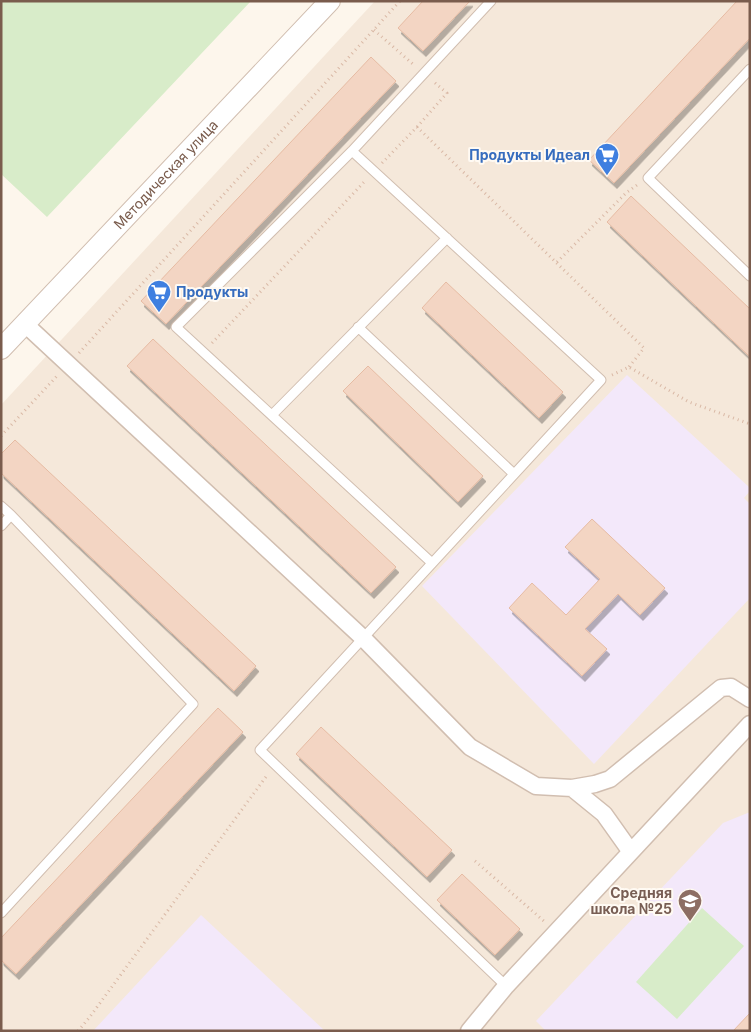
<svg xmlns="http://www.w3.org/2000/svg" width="751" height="1032" font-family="Inter,sans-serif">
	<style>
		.residential { fill: #f5e8da }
		.education { fill: #f3e8fa }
		.green { fill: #d8ecc9 }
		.building { fill: #f3d5c3; stroke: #e6bba3; filter: url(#shadow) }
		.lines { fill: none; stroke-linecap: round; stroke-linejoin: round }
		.service-casing { stroke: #d1beb0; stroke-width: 11 }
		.minor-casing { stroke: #d1beb0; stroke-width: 19 }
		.tertiary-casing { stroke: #d1beb0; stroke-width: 22 }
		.path { stroke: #d9b8a5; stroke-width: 3; stroke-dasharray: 1 4; stroke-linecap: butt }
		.service { stroke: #fff; stroke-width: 9 }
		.minor { stroke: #fff; stroke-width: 16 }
		.tertiary { stroke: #fff; stroke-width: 20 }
		.labels { text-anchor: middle; stroke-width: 4; stroke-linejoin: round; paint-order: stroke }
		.shop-label { font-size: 14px; font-weight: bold; fill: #366cbe; stroke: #fffaf3; text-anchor: end }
		.street-label { font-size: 14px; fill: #7a5c4d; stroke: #fffaf3 }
		.education-label { font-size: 14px; font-weight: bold; fill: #785e54; stroke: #fffaf3; text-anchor: end }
	</style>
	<defs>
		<filter id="shadow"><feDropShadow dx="3" dy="5.5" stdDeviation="0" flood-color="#0004"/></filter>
	</defs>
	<rect width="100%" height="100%" fill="#fdf6ec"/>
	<path class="residential" d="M375 1H750V1031H1V405Z"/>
	<path class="education" d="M627 375 750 488V491L744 498 750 504V598L594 764 422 586Z
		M750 812V1031H546L536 1021 723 823Z
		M201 915 325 1031H93Z"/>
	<path class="green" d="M1 1H251L47 217 1 174Z
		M702 908 744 946 677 1019 636 982Z"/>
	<path class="building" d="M423 1H470L423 51 398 28Z
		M737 1H750V38L614 183 589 160Z
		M371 57 396 81 166 324 141 301Z
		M631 196 750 309V357L607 222Z
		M446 282 563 392 539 418 422 308Z
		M153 339 396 567 371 593 127 366Z
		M368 366 483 476 458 502 343 391Z
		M15 440 256 666 234 691 1 473V454Z
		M592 519 665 588 640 615 618 594 585 629 607 649 582 676 509 608 532 583 566 615 600 579 565 547Z
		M218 708 243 732 16 974 1 960V938Z
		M321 727 452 850 427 877 296 754Z
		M462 874 520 929 495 955 437 900Z
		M750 1013V1031H733Z"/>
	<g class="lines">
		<defs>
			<path id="service" d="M750 69 648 178 750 276
				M352 151 601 380 260 750 506 986
				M358 327 514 474
				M272 415 447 238
				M1 506 11 515
				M1 526 11 515 193 704 1 913
				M432 563 176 327 352 151 491 1"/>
			<path id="minor" d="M25 324 363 638 470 747 536 786 572 788 595 784 610 779 721 688 731 687 750 699
				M572 788 604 814 631 852
				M469 1031 506 986 750 724"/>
			<g id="tertiary">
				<path id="s1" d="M1 349 330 1"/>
			</g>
		</defs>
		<use href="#service" class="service-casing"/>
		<use href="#minor" class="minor-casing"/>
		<use href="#tertiary" class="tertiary-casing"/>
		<path class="path" d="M374 30 414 65
			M417 127 447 93 434 82
			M382 163 417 127 644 348 629 367
			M557 262 626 193 637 185
			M212 343 366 180
			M79 353 400 1
			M612 375 629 367 689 402 750 424
			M1 436 57 376
			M475 861 545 922
			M78 1031 89 1018 268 774"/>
		<use href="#service" class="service"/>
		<use href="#minor" class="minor"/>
		<use href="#tertiary" class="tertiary"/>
	</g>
	<defs>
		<symbol id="supermarket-pin" viewBox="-11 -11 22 30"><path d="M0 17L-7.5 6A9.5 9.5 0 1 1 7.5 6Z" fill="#3f7fe0" stroke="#fffaf3"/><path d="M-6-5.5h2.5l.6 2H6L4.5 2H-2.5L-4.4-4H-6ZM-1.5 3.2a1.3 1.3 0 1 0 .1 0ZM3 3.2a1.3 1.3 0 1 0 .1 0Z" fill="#fff"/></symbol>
		<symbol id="school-pin" viewBox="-11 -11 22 30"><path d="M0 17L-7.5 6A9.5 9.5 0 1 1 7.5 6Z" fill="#8d6e63" stroke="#fffaf3"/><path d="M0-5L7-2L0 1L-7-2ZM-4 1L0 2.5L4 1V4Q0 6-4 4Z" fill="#fff"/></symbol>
	</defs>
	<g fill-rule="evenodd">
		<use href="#supermarket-pin" x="593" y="141" width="28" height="38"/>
		<use href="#supermarket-pin" x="145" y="278" width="28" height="38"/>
		<use href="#school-pin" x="676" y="887" width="28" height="38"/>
	</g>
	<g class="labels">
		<g class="shop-label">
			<text x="590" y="160">Продукты Идеал</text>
			<text x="176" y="297" text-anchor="start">Продукты</text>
		</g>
		<g class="street-label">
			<text dy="5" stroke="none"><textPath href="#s1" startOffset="240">Методическая улица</textPath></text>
		</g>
		<g class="education-label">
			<text x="672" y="898">Средняя<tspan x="672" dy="16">школа №25</tspan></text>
		</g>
	</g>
	<rect width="751" height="1032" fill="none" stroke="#7a5c4d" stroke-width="5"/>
</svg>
